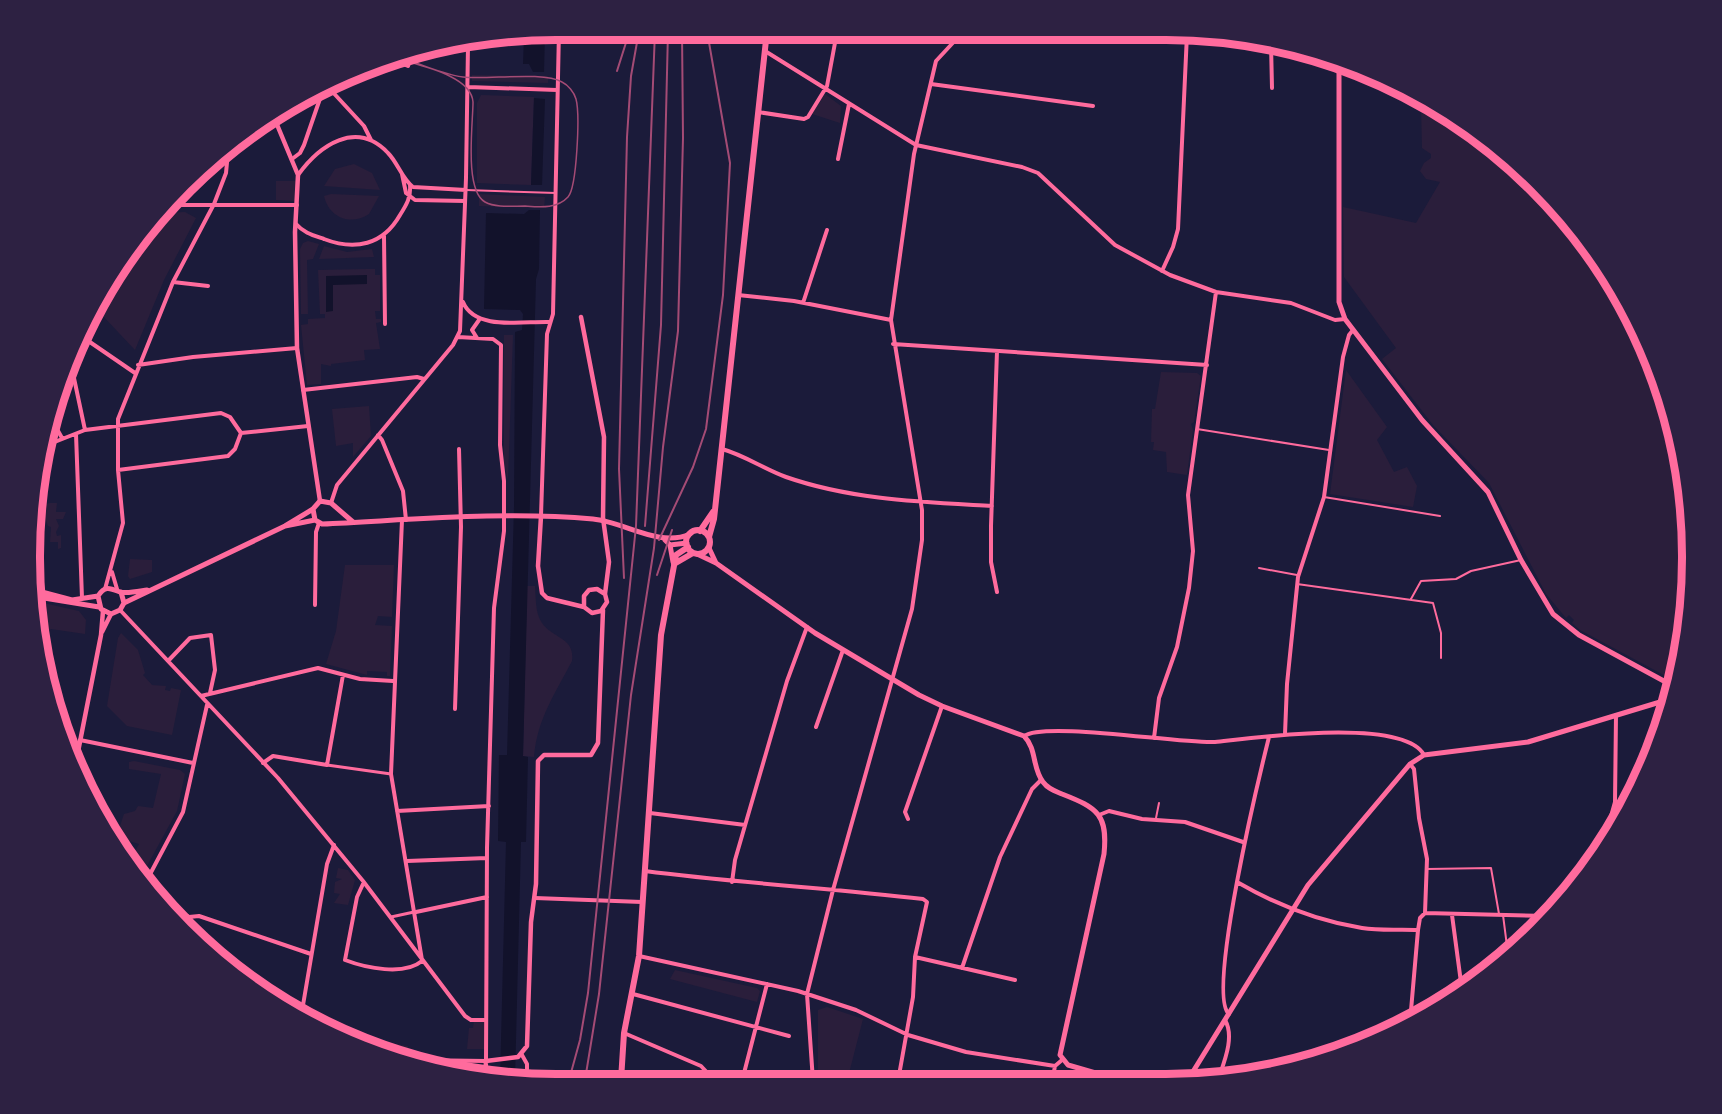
<svg xmlns="http://www.w3.org/2000/svg" width="1722" height="1114" font-family="'Nunito Sans',sans-serif">
	<style>
		.green { fill: #2a1e3b }
		.water { fill: #12122b }
		.lines { fill: none; stroke-linecap: round; stroke-linejoin: round }
		.service { stroke: #ff6b9d; stroke-width: 2 }
		.pedestrian { stroke: #ff6b9d; stroke-width: 3 }
		.minor { stroke: #ff6b9d; stroke-width: 4 }
		.tertiary { stroke: #ff6b9d; stroke-width: 4.5 }
		.secondary { stroke: #ff6b9d; stroke-width: 5 }
		.primary { stroke: #ff6b9d; stroke-width: 6 }
		.tram { stroke: #a44b75; stroke-width: 1.5 }
		.rail { stroke: #a44b75; stroke-width: 2 }
		.rim { fill: none; stroke: #ff6b9d; stroke-width: 8 }
	</style>
	<rect width="100%" height="100%" fill="#1b1b3a"/>
	<path class="green" d="M472 75 548 76V83L472 81Z
		M825 94 841 106 840 123 812 114Z
		M481 95 534 97 531 185 477 183V103Z
		M1409 97 1512 161 1583 236 1637 324 1674 420 1691 522 1688 625 1675 681 1580 630 1572 623 1574 620 1569 615 1566 618 1546 594 1489 483 1433 425 1382 359 1396 348 1344 277 1343 207 1416 223 1440 182 1426 179 1420 171 1424 163 1431 158V154L1422 148 1421 108 1409 104Z
		M354 164 372 173 380 190 324 186 335 169Z
		M276 181H296L295 201 276 200Z
		M331 194 379 196 369 214C351 226 329 218 324 196Z
		M479 194 545 197 544 208 479 206Z
		M185 212 196 218 164 280 135 350 102 315 86 335 139 236 164 213Z
		M308 241 319 244 313 259 307 260 308 314H301L300 249 303 243Z
		M324 246 347 252 372 249 374 257 319 259Z
		M366 269H375V275H380V311H375L376 319H381V322L376 323 380 349 364 350 365 360 331 364V366L321 364V384L307 385 301 325 308 324V319L325 318V314H320L318 270Z
		M504 335H513L508 480 504 463Z
		M1346 370 1387 427 1377 440 1394 472 1407 467 1417 486 1413 507 1330 494Z
		M1161 372 1197 373 1201 376 1194 422 1191 424 1193 430 1187 475 1167 472 1166 452 1153 450 1154 442H1151L1152 409H1155Z
		M369 406 371 436 353 457V443L336 446 332 409Z
		M50 503H57L56 512H66L63 519H56L59 526 56 532 57 536 61 535V548L58 549V542H50L51 527 48 526 41 505Z
		M130 559 152 560V572L130 579 128 576Z
		M345 565H394L392 617 378 616 375 625 392 626 390 676H387V672L367 671V675L326 664 336 631Z
		M527 586H535C536 598 535 613 542 623 553 639 575 637 572 661 555 694 537 719 534 757L523 756Z
		M39 602 79 611 86 620 85 634 51 629 42 636Z
		M121 633 138 650 145 673 143 675 152 685 166 686 165 690 170 691 171 688 181 690 172 735 127 726 107 706 118 638Z
		M134 761 180 770 185 774 177 811 147 866 132 857 139 844 122 839 118 832 124 814 135 811 138 806 153 808 161 774 129 769V762Z
		M338 868 348 870 355 880 348 905 334 903 340 894 334 893 335 882 342 879 336 878Z
		M675 970 757 988 760 991 757 1002 670 979Z
		M827 1007 863 1019 847 1081H818V1010Z
		M474 1020H485L486 1049H467L469 1028H473Z
		M342 1035 408 1046V1050C383 1049 363 1049 342 1035Z"/>
	<path class="water" d="M545 32 544 72H533L529 64H523L524 35Z
		M534 98 545 99 542 185H531Z
		M529 210H540L539 269 536 279 523 756 528 757 526 842H521L515 1080H500L506 842 498 841 499 755H507L514 507 515 332 522 330 523 314 520 310 484 309 486 213 524 214Z
		M367 275V284L333 285V311L326 312V276Z"/>
	<g class="lines">
		<path class="service" d="M466 190 556 193
			M1197 429 1329 450
			M1324 497 1440 516
			M1259 568 1297 575
			M1297 584 1433 603 1441 633V658
			M1411 599 1421 581 1456 579 1471 571 1521 560
			M1156 818 1159 803
			M1427 869 1491 868 1499 914
			M1503 915 1508 954"/>
		<path class="pedestrian" d="M327 765 391 774
			M391 917 414 912"/>
		<path class="minor" d="M1271 44 1272 88
			M765 51 916 145 1022 167 1038 173 1115 245 1170 275 1216 292 1291 303 1335 320 1345 319
			M387 58 408 66 412 54
			M931 84 1093 106
			M328 87 364 126 371 140
			M468 87 557 90
			M758 112 804 119 808 117 827 86 837 32
			M292 159 300 153 304 145 323 90
			M838 159 849 104
			M402 174 406 193 415 200 465 201
			M298 175C319 146 356 119 388 153 398 163 402 179 413 187L466 190
			M172 205H297
			M296 224C304 233 312 235 324 239 355 251 383 245 400 215 407 204 411 197 410 185
			M384 236 385 324
			M1162 271 1173 247 1178 229 1187 34
			M173 282 208 286
			M738 295 794 301 891 320
			M463 302C475 331 523 321 550 322
			M803 303 827 230
			M84 338 135 373
			M477 338 472 330 479 320
			M893 344 1207 365
			M997 351 991 526V562L997 592
			M71 364 85 430
			M138 365 193 357 297 348
			M303 390 417 377 424 379
			M52 420 62 438
			M241 433 308 426
			M76 434 82 598
			M378 435 382 440 403 491 406 520
			M47 445 85 430 221 413 230 417 241 433
			M722 449C744 455 764 469 786 477 852 500 923 502 992 506
			M118 470 228 456 235 449 241 433
			M331 503 337 485 453 345 460 331 466 178 468 45
			M541 516 547 334 553 314 559 30
			M402 520 391 774 422 960
			M112 572 117 589
			M105 589 123 523 118 470V419L173 282 214 204 226 173 228 152
			M315 605 316 532 319 523
			M120 610 278 778 363 881 465 1016 471 1020H485
			M169 660 190 638 211 635 215 670 210 693
			M201 696 318 668 360 679 393 681
			M455 709 461 527 459 449
			M816 727 843 650
			M1285 734 1287 684 1298 577 1324 497 1343 357 1349 335 1353 330
			M1024 736C1046 721 1180 744 1215 742 1254 738 1403 717 1424 755
			M1154 738 1159 698 1177 647 1189 588 1193 551 1188 495 1216 292
			M80 740 193 763
			M263 763 273 756 327 765 343 675
			M397 811 489 806
			M650 813 745 825
			M1099 815 1109 811 1142 819 1185 822 1243 842
			M908 819 905 812 942 706
			M1603 845 1615 802 1616 715
			M407 861 487 858
			M645 871C737 883 830 888 923 899L927 902 915 957 913 997 898 1081
			M148 878 183 812 207 705
			M732 882 735 860 787 681 807 627
			M1237 882C1275 904 1318 921 1362 928 1381 931 1399 929 1418 930
			M363 884 357 897 345 960C366 968 404 976 422 961
			M535 898 642 902
			M171 907 189 917 210 953
			M416 912 487 897
			M1425 913 1549 916
			M1452 915 1462 990
			M189 917 199 916 311 954
			M639 956 798 991 856 1010 908 1035 966 1052 1055 1066
			M915 957 1015 980
			M962 968 1000 857 1032 789 1041 780
			M633 994 789 1036
			M302 1011 327 864 334 845
			M1229 1014C1206 995 1260 773 1269 737
			M1410 1022 1418 930 1420 918 1425 913 1427 859 1419 818 1414 769 1410 764
			M624 1033 701 1066 715 1081
			M522 1055 527 1064V1080
			M414 1060 486 1061 487 848 494 608 504 531V481L500 445 501 345 493 339 458 337
			M1218 1080C1224 1062 1235 1037 1225 1020
			M701 1081 707 1072
			M742 1081 767 984
			M813 1081 807 994 833 890 912 609 922 540V510L891 320 914 154 936 61 962 33
			M1052 1082 1055 1066 1062 1060"/>
		<path class="tertiary" d="M273 115 298 175 295 232 297 348 320 501
			M541 516 538 566 542 593 547 598 584 607 592 613 601 611 607 602 605 594 609 562 603 518 604 437 581 317
			M584 607V596L589 590 597 589 605 594
			M102 632 111 614
			M76 762 101 635 103 611
			M485 1079 486 1061 518 1057 527 1046 531 922 536 884 538 761 544 755H591L598 743 603 610"/>
		<path class="secondary" d="M1339 63V302L1345 319 1422 420 1488 492 1521 560 1553 614 1579 635 1673 686
			M313 509 315 520 322 524C410 520 503 511 593 519 625 522 659 548 690 534
			M285 526 315 520
			M665 540 670 545 673 562
			M670 545 687 543
			M709 548 716 563
			M697 554 716 563 815 633 919 695 942 706 1024 736C1037 749 1032 768 1043 782 1048 789 1055 791 1062 794 1098 808 1108 815 1104 854L1060 1055 1068 1065 1130 1083
			M38 591 72 600 98 596
			M121 592 124 603 120 610 111 614 101 609 98 596C105 585 110 588 120 592 127 594 140 591 147 590
			M38 597 99 607
			M124 603 285 526 313 509 320 501 331 503 353 522
			M1186 1083 1308 885 1410 764 1424 755 1528 742 1670 699"/>
		<path class="primary" d="M686 542a12 12 0 1 1 24 0a12 12 0 1 1-24 0Z
			M700 531 713 512
			M709 537 714 519 767 31
			M674 564 693 553
			M621 1080 624 1033 639 956 661 635 676 555 688 547"/>
		<path class="tram" d="M392 57C415 65 471 74 473 102 473 124 464 190 485 202 496 208 512 206 525 206 540 207 557 209 568 197 577 187 580 114 576 99 574 92 568 85 562 82 543 71 487 80 463 77 441 74 418 63 398 56"/>
		<path class="rail" d="M617 71 630 30
			M645 526 661 325 668 31
			M659 540 693 467 706 429 723 295 730 163 707 31
			M657 575 672 530
			M624 578 619 469 627 137 631 76 639 31
			M569 1080 580 1040 588 993 636 526 655 31
			M585 1080 599 994 631 695 654 548 663 447 678 331 683 138 682 31"/>
	</g>
	<path d="M0 0H1722V1114H0ZM556 40H1166A516 516 0 0 1 1682 556V558A516 516 0 0 1 1166 1074H556A516 516 0 0 1 40 558V556A516 516 0 0 1 556 40Z" fill="#2d2142" fill-rule="evenodd"/>
	<path class="rim" d="M556 40H1166A516 516 0 0 1 1682 556V558A516 516 0 0 1 1166 1074H556A516 516 0 0 1 40 558V556A516 516 0 0 1 556 40Z"/>
</svg>
